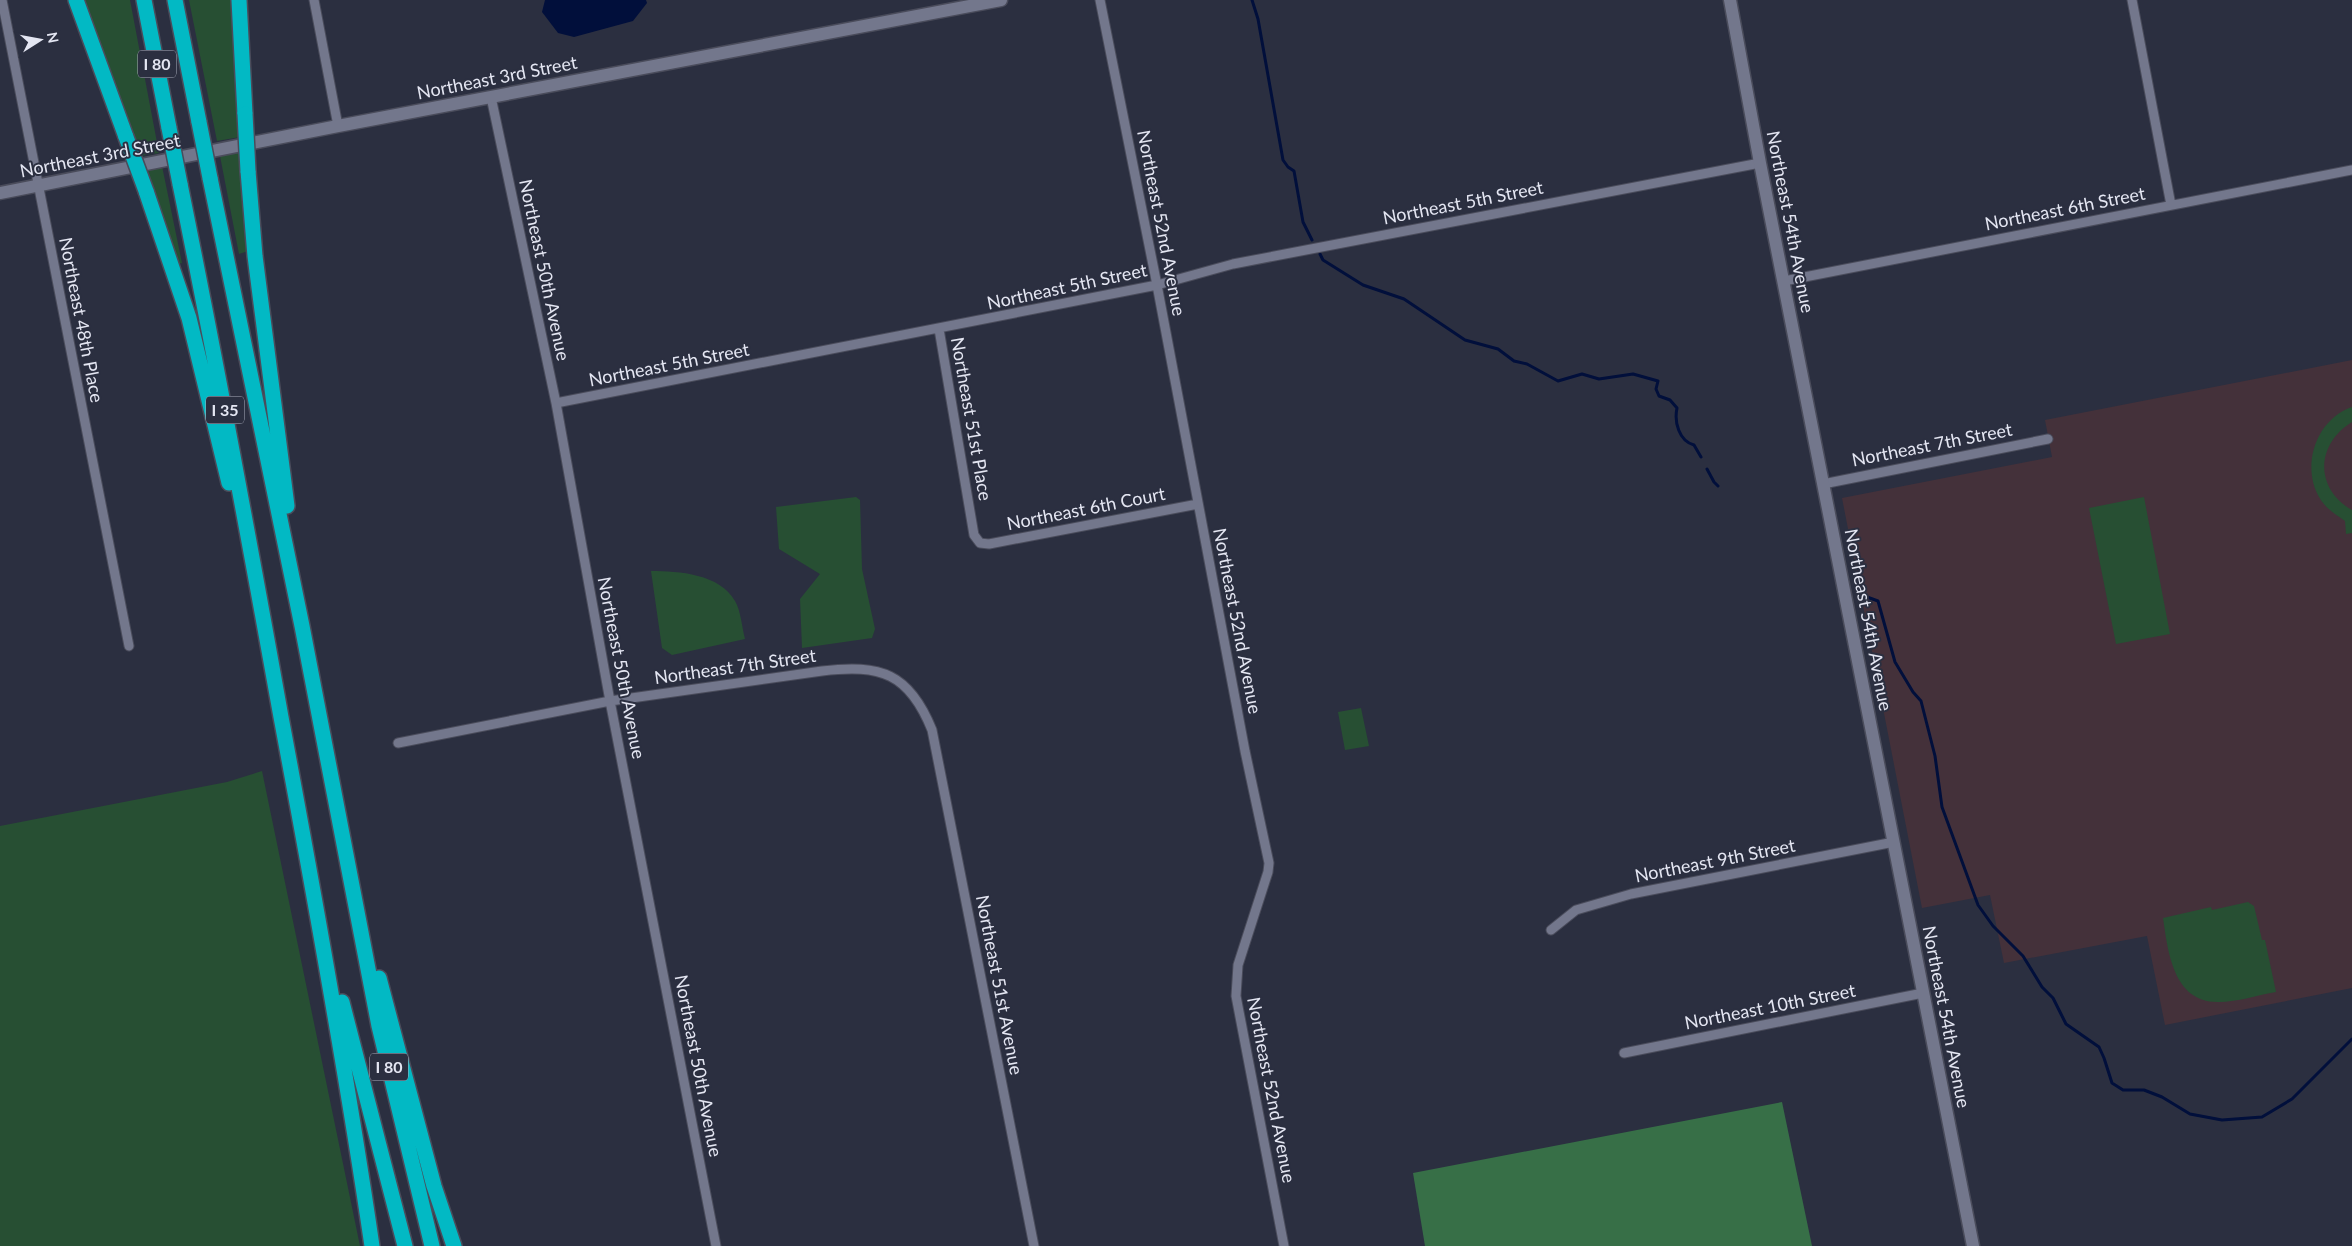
<svg xmlns="http://www.w3.org/2000/svg" width="2352" height="1246" font-family="Lato,sans-serif">
	<style>
		.education { fill: #44313a }
		.green { fill: #274f33 }
		.forest { fill: #376f47 }
		.water { fill: #010f3b }
		.lines { fill: none; stroke-linecap: round; stroke-linejoin: round }
		.stream { stroke: #010f3b; stroke-width: 3 }
		.street-casing { stroke: #4a4c5b; stroke-width: 11 }
		.secondary-casing { stroke: #4a4c5b; stroke-width: 15 }
		.highway-casing { stroke: #4a4c5b; stroke-width: 18 }
		.street { stroke: #73778c; stroke-width: 9 }
		.secondary { stroke: #73778c; stroke-width: 12 }
		.highway { stroke: #02b9c4; stroke-width: 15 }
		.highway-bridge-casing { stroke: #4a4c5b; stroke-width: 18; stroke-linecap: butt }
		.highway-bridge { stroke: #02b9c4; stroke-width: 15 }
		.labels { text-anchor: middle; stroke-width: 4; stroke-linejoin: round; paint-order: stroke }
		.shield { fill: #2b2f40; stroke: #acafbd; stroke-width: 1 }
		.shield-label { font-size: 16px; font-weight: bold; fill: #e4e6f2 }
		.street-label { font-size: 18px; fill: #e4e6f2; stroke: #2b2f40 }
	</style>
	<rect width="100%" height="100%" fill="#2b2f40"/>
	<path class="education" d="M2352 360V988L2165 1025 2147 936 2004 963 1990 895 1922 908 1842 498 2052 457 2045 420Z"/>
	<path class="green" d="M83 0H130L159 153 140 156Z
		M189 0H233L240 137 217 141Z
		M241 152 248 251 239 254 220 156Z
		M162 166 182 263 178 264 145 169Z
		M2352 407V422C2316 444 2314 488 2352 510V533L2346 534 2345 521C2335 514 2325 508 2319 497 2301 466 2316 419 2352 407Z
		M856 497 860 500 862 569 875 629 872 638 802 648 800 599 820 574 779 549 776 507Z
		M2144 497 2170 634 2116 644 2089 508Z
		M651 571C679 571 720 574 735 601 741 611 742 628 745 639L672 655 662 648Z
		M1361 708 1369 746 1345 750 1338 712Z
		M262 771 360 1246H0V826L227 782Z
		M2248 902 2254 906 2262 940H2265L2276 992C2258 995 2237 1002 2219 1002 2173 1003 2168 951 2163 918L2211 907 2212 910Z"/>
	<path class="forest" d="M1782 1102 1812 1246H1425L1413 1173Z"/>
	<path class="water" d="M545 0H646L647 3 633 21 574 37 558 33 542 12Z"/>
	<g class="lines">
		<path class="stream" d="M1252 0 1258 19 1283 160 1288 167 1294 171 1303 222 1312 240
			M1320 254 1323 260 1363 285 1404 299 1465 340 1498 349 1514 361 1527 364 1558 381 1582 374 1599 379 1633 374 1658 381 1656 389 1659 396 1670 400 1677 408C1674 422 1679 441 1694 445L1701 457
			M1707 469 1714 482 1718 486
			M1867 597 1878 601 1895 662 1913 692 1921 701 1935 756 1942 807 1978 905 1993 926 2023 956 2042 987 2053 998 2066 1024 2099 1047 2104 1058 2112 1083 2123 1090H2144L2162 1097 2190 1114 2222 1120 2262 1117 2292 1099 2352 1039"/>
		<defs>
			<path id="street" d="M2 0 129 646
				M314 0 338 126
				M1100 0 1157 285 1245 751 1269 863 1268 872 1238 965 1236 996 1284 1246
				M2132 0 2171 205
				M491 97 556 403 610 701 716 1246
				M1784 281 2352 170
				M939 329 974 535 980 543 989 544 1198 504
				M556 403 1157 285 1233 264 1760 163
				M1823 484 2048 439
				M398 743 610 701 822 671C881 664 909 673 932 730L1034 1246
				M1551 930 1576 910 1631 894 1894 842
				M1624 1053 1923 993"/>
			<path id="secondary" d="M1730 0 1760 163 1973 1246
				M0 193 338 126 1001 0"/>
			<path id="highway" d="M76 0 126 137
				M144 0 169 128
				M175 0 199 122
				M239 0 245 114
				M248 171 255 256 287 506
				M210 178 302 626 379 1026 432 1246
				M180 184C216 361 249 539 281 717 314 893 346 1069 372 1246
				M146 191 189 318 229 483
				M379 978 434 1186 454 1246
				M342 1002 405 1246"/>
		</defs>
		<use href="#street" class="street-casing"/>
		<use href="#secondary" class="secondary-casing"/>
		<use href="#highway" class="highway-casing"/>
		<use href="#street" class="street"/>
		<use href="#secondary" class="secondary"/>
		<use href="#highway" class="highway"/>
		<defs>
			<path id="highway-bridge" d="M245 114 248 171
				M199 122 210 178
				M169 128 180 184
				M126 137 146 191"/>
		</defs>
		<use href="#highway-bridge" class="highway-bridge-casing"/>
		<use href="#highway-bridge" class="highway-bridge"/>
	</g>
	<g class="labels">
		<g class="shield">
			<rect x="138" y="50.5" width="38" height="27" rx="4"/>
			<rect x="206" y="396.5" width="38" height="27" rx="4"/>
			<rect x="370" y="1053.5" width="38" height="27" rx="4"/>
		</g>
		<g class="shield-label">
			<text x="157" y="70">I 80</text>
			<text x="225" y="416">I 35</text>
			<text x="389" y="1073">I 80</text>
		</g>
		<g class="street-label">
			<text transform="translate(497 78) rotate(-11)" y="6">Northeast 3rd Street</text>
			<text transform="translate(100 156) rotate(-11)" y="6">Northeast 3rd Street</text>
			<text transform="translate(1463 203) rotate(-11)" y="6">Northeast 5th Street</text>
			<text transform="translate(2065 209) rotate(-11)" y="6">Northeast 6th Street</text>
			<text transform="translate(1790 222) rotate(79)" y="6">Northeast 54th Avenue</text>
			<text transform="translate(1161 223) rotate(79)" y="6">Northeast 52nd Avenue</text>
			<text transform="translate(544 270) rotate(78)" y="6">Northeast 50th Avenue</text>
			<text transform="translate(1067 287) rotate(-12)" y="6">Northeast 5th Street</text>
			<text transform="translate(81 320) rotate(79)" y="6">Northeast 48th Place</text>
			<text transform="translate(669 365) rotate(-11)" y="6">Northeast 5th Street</text>
			<text transform="translate(971 419) rotate(80)" y="6">Northeast 51st Place</text>
			<text transform="translate(1932 445) rotate(-11)" y="6">Northeast 7th Street</text>
			<text transform="translate(1086 509) rotate(-11)" y="6">Northeast 6th Court</text>
			<text transform="translate(1868 620) rotate(79)" y="6">Northeast 54th Avenue</text>
			<text transform="translate(1237 621) rotate(79)" y="6">Northeast 52nd Avenue</text>
			<text transform="translate(735 667) rotate(-8)" y="6">Northeast 7th Street</text>
			<text transform="translate(621 668) rotate(79)" y="6">Northeast 50th Avenue</text>
			<text transform="translate(1715 861) rotate(-11)" y="6">Northeast 9th Street</text>
			<text transform="translate(999 985) rotate(79)" y="6">Northeast 51st Avenue</text>
			<text transform="translate(1770 1007) rotate(-11)" y="6">Northeast 10th Street</text>
			<text transform="translate(1946 1017) rotate(79)" y="6">Northeast 54th Avenue</text>
			<text transform="translate(698 1066) rotate(79)" y="6">Northeast 50th Avenue</text>
			<text transform="translate(1271 1090) rotate(79)" y="6">Northeast 52nd Avenue</text>
		</g>
	</g>
	<g transform="translate(40 40) rotate(79)" stroke="#2b2f40" stroke-width="4" paint-order="stroke">
	<path d="M0-4L9 19L0 12L-9 19Z" fill="#e4e6f2"/>
	<text y="-8" font-size="14" font-weight="bold" text-anchor="middle" fill="#e4e6f2">N</text>
	</g>
</svg>
